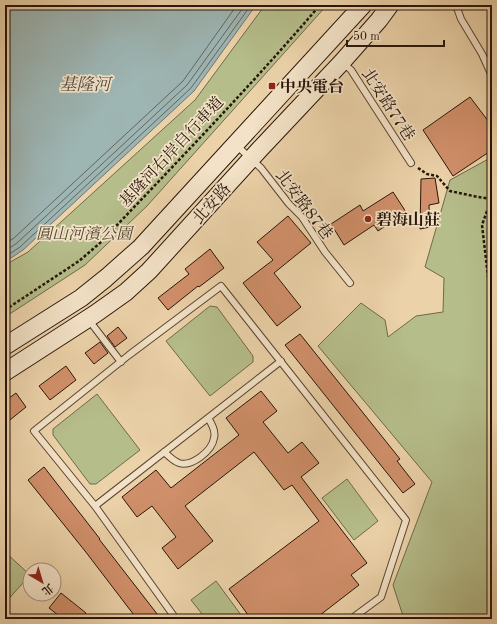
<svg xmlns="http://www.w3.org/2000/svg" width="497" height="624" font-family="'Old Standard TT','Noto Serif TC',serif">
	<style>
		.green { fill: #b5bd8a; stroke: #6e694a }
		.water { fill: #9db5b3; stroke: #6e756f }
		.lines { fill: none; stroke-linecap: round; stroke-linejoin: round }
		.shore { stroke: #62655e; stroke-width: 1 }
		.building { fill: #d1906b; stroke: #281509 }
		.service-casing { stroke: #594431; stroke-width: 8 }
		.secondary-casing { stroke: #281509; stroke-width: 19 }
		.path { stroke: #281509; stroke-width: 2.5; stroke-dasharray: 3 2; stroke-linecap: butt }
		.service { stroke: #f3e2c7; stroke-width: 6 }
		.secondary { stroke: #f3e2c7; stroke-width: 17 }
		.poi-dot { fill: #8f2418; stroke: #f3e2c7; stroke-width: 1.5 }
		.labels { text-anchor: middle; stroke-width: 3.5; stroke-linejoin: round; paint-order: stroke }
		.poi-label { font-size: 16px; font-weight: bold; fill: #281509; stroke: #f3e2c7; text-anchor: start }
		.street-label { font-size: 16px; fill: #281509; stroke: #f3e2c7 }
		.park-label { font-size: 16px; font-style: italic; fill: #524730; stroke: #f3e2c7 }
		.water-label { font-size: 17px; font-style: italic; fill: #514d44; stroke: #f3e2c7 }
	</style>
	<rect width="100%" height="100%" fill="#ecd2a9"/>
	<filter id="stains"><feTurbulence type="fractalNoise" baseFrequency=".005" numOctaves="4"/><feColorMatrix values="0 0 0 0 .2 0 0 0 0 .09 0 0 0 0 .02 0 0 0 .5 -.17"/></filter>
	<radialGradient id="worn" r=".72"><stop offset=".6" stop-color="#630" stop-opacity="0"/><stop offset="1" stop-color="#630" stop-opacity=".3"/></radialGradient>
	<path class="green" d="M265 5H327L147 206 85 265 5 317V265L28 252 195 100Z
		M492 157V619H404L393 585 432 482 318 346 361 303 385 320 388 337 416 316 443 312 444 278 425 267 450 180Z
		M210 306 217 307 253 356V362L210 396 166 341Z
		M97 394 140 450 96 484H90L53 435V429Z
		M347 479 378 521 354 540 322 498Z
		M5 552 30 575 5 603Z
		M216 581 244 619H206L191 600Z"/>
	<path class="water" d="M5 5H256L194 91 23 250 5 262Z"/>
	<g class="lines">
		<path class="shore" d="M5 244 14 238 183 81 237 5
			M5 251 17 243 187 85 245 5
			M5 257 20 247 191 88 251 5"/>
	</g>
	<path class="building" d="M470 97 492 126V150L453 176 423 130Z
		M435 178 439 203 429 205 430 227 420 229 421 179Z
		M393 192 406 212 378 231 374 225 344 245 331 224 360 205 363 211Z
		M288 216 311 243 274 273 301 307 277 326 243 283 273 260 257 242Z
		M210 249 224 268 199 287 198 286 168 310 158 298 189 274 185 269Z
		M118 327 127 338 115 347 107 336Z
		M300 334 400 459 397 461 415 484 403 493 285 345Z
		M100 342 108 353 94 364 85 353Z
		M66 366 76 380 50 400 39 386Z
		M261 391 277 411 263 422 288 453 302 442 319 463 301 477 367 563 351 575 359 585 315 619H251L229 589 319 521 292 485 284 490 254 452 185 506 213 541 178 569 162 548 176 537 152 506 137 517 122 497 156 470 171 488 239 435 226 418Z
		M16 393 26 407 5 424V401Z
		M44 467 100 539H99L161 619H137L85 551 28 480Z
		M61 593 86 613 82 619H63L49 608Z"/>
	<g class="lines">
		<defs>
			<path id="service" d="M456 5 461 19 482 54 492 76
				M343 63 351 70 411 163
				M236 145 261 168 289 204 302 217 325 252 350 283
				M88 319 121 362
				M164 452C169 456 173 461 179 463 192 467 212 451 214 438 216 431 212 424 208 418
				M95 506 281 361
				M176 619 95 506 34 431 129 355 221 286 406 520 381 597 351 619"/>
			<path id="secondary" d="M5 346 81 298 106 278 141 247 363 5
				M5 372 95 314 126 292 149 271 260 149 342 62 379 20 390 5"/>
		</defs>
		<use href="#service" class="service-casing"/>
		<use href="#secondary" class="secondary-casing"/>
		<path class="path" d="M418 168 427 174 437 176 450 191 478 197 492 199
			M492 211H487L482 225 492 311
			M5 310 79 261 100 243C174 165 250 87 320 5"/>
		<use href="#service" class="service"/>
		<use href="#secondary" class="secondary"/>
	</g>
	<g class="poi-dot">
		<rect x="268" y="82" width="8" height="8" rx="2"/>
		<circle cx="368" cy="219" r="4"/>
	</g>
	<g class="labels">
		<g class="poi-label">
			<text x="280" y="92">中央電台</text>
			<text x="376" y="225">碧海山莊</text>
		</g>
		<g class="street-label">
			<text transform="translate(389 104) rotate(57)" y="6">北安路77巷</text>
			<text transform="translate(171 151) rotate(-47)" y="6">基隆河右岸自行車道</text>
			<text transform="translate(211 203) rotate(-48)" y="6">北安路</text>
			<text transform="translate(305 204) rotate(53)" y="6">北安路87巷</text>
		</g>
		<g class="park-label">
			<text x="84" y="239">圓山河濱公園</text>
		</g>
		<g class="water-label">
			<text x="85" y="90">基隆河</text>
		</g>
	</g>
	<rect width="497" height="624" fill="none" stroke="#ecd2a9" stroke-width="20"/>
	<rect x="6" y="6" width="485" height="612" fill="none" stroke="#281509" stroke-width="2"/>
	<rect x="10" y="10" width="477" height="604" fill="none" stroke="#281509"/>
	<g transform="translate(42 582) rotate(142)"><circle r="19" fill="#f3e2c7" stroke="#a2907b"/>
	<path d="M0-3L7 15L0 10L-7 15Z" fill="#8f2418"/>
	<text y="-6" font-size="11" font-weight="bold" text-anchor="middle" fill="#281509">北</text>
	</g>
	<path d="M347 40v6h97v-6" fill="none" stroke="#281509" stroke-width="2"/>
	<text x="353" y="40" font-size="12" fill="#281509" stroke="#f3e2c7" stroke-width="3" paint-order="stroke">50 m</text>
	<rect width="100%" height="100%" filter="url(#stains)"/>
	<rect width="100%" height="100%" fill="url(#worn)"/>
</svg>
